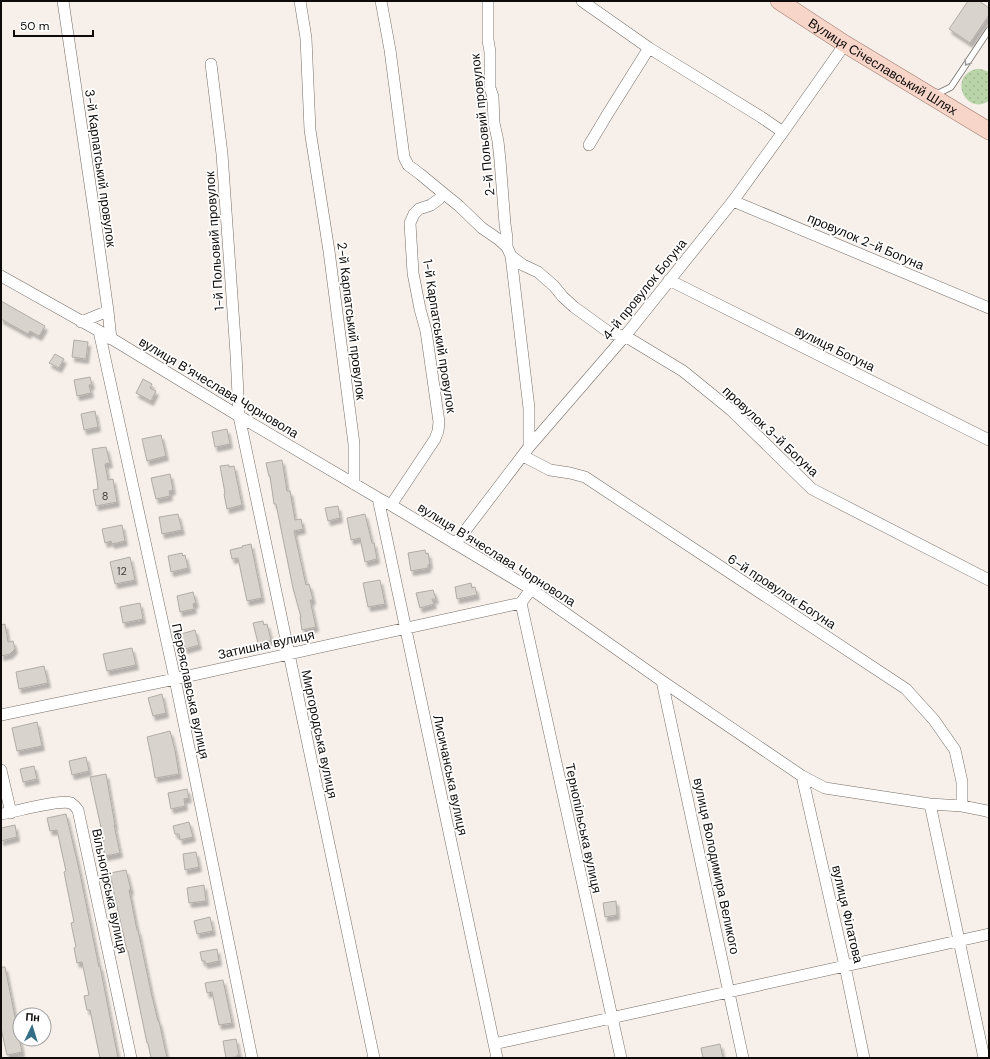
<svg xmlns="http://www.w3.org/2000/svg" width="990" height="1059" font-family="'DM Sans',sans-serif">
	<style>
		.grass { fill: url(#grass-dots) }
		.building { fill: #d9d3cd; stroke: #b1aca6; filter: url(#shadow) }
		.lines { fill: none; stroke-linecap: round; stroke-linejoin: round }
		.service-casing { stroke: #746e69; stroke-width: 7 }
		.minor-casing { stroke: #746e69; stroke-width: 12 }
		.primary-casing { stroke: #a27d6f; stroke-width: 18 }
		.service { stroke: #fff; stroke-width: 5.5 }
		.minor { stroke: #fff; stroke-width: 11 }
		.primary { stroke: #f7d6c9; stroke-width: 17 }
		.oneway { stroke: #9f9d9d }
		.labels { text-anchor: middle; stroke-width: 3.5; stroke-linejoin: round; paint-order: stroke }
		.number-label { font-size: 11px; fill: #413d3b }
		.street-label { font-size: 13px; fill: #0e0b0a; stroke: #fff }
	</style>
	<defs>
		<pattern id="grass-dots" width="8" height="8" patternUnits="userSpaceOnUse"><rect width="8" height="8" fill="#bad4a9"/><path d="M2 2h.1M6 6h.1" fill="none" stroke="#9fb590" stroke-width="1.8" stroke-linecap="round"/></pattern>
		<filter id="shadow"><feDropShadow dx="2.5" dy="4.5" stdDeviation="1" flood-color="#0004"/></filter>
	</defs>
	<rect width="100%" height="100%" fill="#f6efea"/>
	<path class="grass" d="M976 69H981L989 72V101C966 116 947 77 976 69Z"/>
	<path class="building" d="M968 1H979L989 8V15L970 43 949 29Z
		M1 301 45 326 40 335 39 336 30 331 28 334 1 319Z
		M74 340 88 342 86 359 72 357Z
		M55 354 64 359 59 368 49 363Z
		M90 377 92 385H89L91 393 77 396 74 380Z
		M143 379 152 384 150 388 156 391 151 401 136 393Z
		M95 411 98 427 84 430 81 414Z
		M227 429 230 444 215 447 212 432Z
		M161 435 166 456 147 461 142 439Z
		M106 447 110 463 105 464 108 480 113 479 117 502 96 506 93 490 98 489 97 479 92 449Z
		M282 460 287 491H290L295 520 301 519 303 529 294 531 306 585 309 584 313 600H310L316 627 302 630 300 617H301L293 588 276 504H274L270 476H269L266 463Z
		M229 465V467L234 466 242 505 227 509 224 494 225 493 220 466Z
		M170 474 173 490 169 491 170 496 156 499 151 478Z
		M338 506 340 518 328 521 325 508Z
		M178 514 182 530 162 534 159 517Z
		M365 514 372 543H374L377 559 365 562 360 538 351 540 347 518Z
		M122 525 125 541 112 544 111 541 105 543 102 529Z
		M251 544 262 598 247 601 238 558 232 559 230 550 243 547 242 546Z
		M425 550 426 554 428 553 430 564 428 565V568L411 571 408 553Z
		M182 553 183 556 185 555 188 568 171 572 168 556Z
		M130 557 135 580 115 584 110 562Z
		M380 580 385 604 368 607 363 583Z
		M471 583 472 588 475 587 477 595 457 599 455 587Z
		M433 590 436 599H432L434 604 420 608 416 593Z
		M193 592 196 603 193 604 194 609 180 612 177 596Z
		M140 603 143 619 123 623 120 607Z
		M263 621 264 625 267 624 271 640 258 643 253 623Z
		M5 624 8 642 13 641 15 649 10 654 1 656V625Z
		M195 630 199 645 185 649 181 634Z
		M132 648 136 665 107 671 103 654Z
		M44 666 48 683 19 689 16 672Z
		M162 694 166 713 153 716 148 698Z
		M37 722 42 746 17 751 12 728Z
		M170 731 175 750 179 774 155 778 151 755 147 737Z
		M86 757 89 771 72 775 69 761Z
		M34 766 37 779 23 782 20 769Z
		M106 774 115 825H114L120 853 105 856 102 841H104L90 777Z
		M187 789 189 798 184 799 185 806 171 809 168 793Z
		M66 814 79 869 99 967 100 966 118 1058H100L90 1010H87L84 996 89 995 82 962 77 963 74 948 76 947 71 923 74 922 64 872 66 871 57 830 50 831 47 818Z
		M189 822 193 837 180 840 179 834H175L173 826Z
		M15 825 17 837 1 841V828Z
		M196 852 199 867 185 870 183 854Z
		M126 870 131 890H129L137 930H138L151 992 158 1021H159L167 1058H151L148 1043H147L128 951H127L114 893 110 873Z
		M204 885 206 901 189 903 187 888Z
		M616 901 617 915 605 917 603 903Z
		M210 917 213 931 197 934 194 921Z
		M217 949 219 961 205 964V961H202L200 952Z
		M1 967H5L22 1052 7 1055 1 1028Z
		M223 980 232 1023 219 1025 212 992 207 993 205 983Z
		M236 1039 239 1055H237V1057L226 1058 223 1041Z
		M720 1044 723 1058H703L701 1048Z"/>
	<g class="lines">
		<defs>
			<path id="service" d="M935 92 939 93 951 87 989 30"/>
			<path id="minor" d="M63 1 94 211 108 311 111 339
				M300 1 306 38 310 130 329 251 354 444V484
				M381 1 390 50 404 157 408 165 420 174 443 193 439 199 431 205 419 209 414 214 410 223 413 273 420 309 426 331 439 422 438 431 435 439 391 505
				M488 1V40L490 52V88L493 97 494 123 498 141 500 160 505 224 507 238V247
				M582 1 649 48
				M211 64 222 154 236 354 239 416 374 1058
				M589 145 607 115 649 48 761 117 783 132
				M443 193 458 205 482 228 498 239 507 247 511 256 523 265 538 272 554 286 563 297 574 307 610 333 625 336 683 371 731 410 812 489 989 580
				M733 201 989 308
				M511 256 529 408V447
				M1 276 99 331 239 416 378 498 391 505 531 589 662 681 802 776 825 788 930 804 962 806 987 811 989 812
				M669 280 989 440
				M81 322 108 311
				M99 331 175 679 252 1058
				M523 456 550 470 570 473 585 477 906 689 934 720 955 750 962 782V806
				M378 498 497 1058
				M455 544 529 447 625 336 733 201 783 132 845 44
				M521 603 621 1058
				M662 681 743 1058
				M1 715 175 679 521 603 531 589
				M1 770 11 813
				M802 776 845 966 864 1058
				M930 804 984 1058
				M1 814C15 812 59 799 71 803 74 805 76 807 78 810L131 1058
				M494 1044 989 934"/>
			<g id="primary">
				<path id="s1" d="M779 1 845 44 989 131"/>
			</g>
		</defs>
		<use href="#service" class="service-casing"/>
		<use href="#minor" class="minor-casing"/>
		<use href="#primary" class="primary-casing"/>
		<use href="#service" class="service"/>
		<use href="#minor" class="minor"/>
		<use href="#primary" class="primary"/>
	</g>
	<defs><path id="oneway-chevron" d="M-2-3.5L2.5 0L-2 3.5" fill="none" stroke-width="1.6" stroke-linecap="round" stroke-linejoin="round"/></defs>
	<use class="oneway" href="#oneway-chevron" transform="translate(967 63) rotate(124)"/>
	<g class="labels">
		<g class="number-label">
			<text x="105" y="500">8</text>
			<text x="122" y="575">12</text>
		</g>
		<g class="street-label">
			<text dy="5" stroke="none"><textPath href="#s1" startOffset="123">Вулиця Січеславський Шлях</textPath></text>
			<text transform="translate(482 125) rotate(-96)" y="5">2-й Польовий провулок</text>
			<text transform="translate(101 168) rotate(82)" y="5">3-й Карпатський провулок</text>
			<text transform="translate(214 241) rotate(-94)" y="5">1-й Польовий провулок</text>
			<text transform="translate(866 241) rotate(23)" y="5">провулок 2-й Богуна</text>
			<text transform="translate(644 289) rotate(-51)" y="5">4-й провулок Богуна</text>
			<text transform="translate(352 321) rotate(83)" y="5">2-й Карпатський провулок</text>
			<text transform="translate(440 336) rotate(81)" y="5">1-й Карпатський провулок</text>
			<text transform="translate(835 348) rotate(26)" y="5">вулиця Богуна</text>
			<text transform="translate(219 387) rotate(31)" y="5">вулиця Вʼячеслава Чорновола</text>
			<text transform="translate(771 431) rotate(43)" y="5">провулок 3-й Богуна</text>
			<text transform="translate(497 554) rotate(32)" y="5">вулиця Вʼячеслава Чорновола</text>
			<text transform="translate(782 591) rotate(33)" y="5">6-й провулок Богуна</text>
			<text transform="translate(266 644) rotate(-12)" y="5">Затишна вулиця</text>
			<text transform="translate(191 691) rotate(78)" y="5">Переяславська вулиця</text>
			<text transform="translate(320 734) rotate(78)" y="5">Миргородська вулиця</text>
			<text transform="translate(451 775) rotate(78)" y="5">Лисичанська вулиця</text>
			<text transform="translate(584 828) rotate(78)" y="5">Тернопільська вулиця</text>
			<text transform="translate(717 866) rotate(78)" y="5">вулиця Володимира Великого</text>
			<text transform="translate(110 891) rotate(78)" y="5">Вільногірська вулиця</text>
			<text transform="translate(848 914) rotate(77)" y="5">вулиця Філатова</text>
		</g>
	</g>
	<rect width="990" height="1059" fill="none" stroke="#0e0b0a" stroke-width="4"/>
	<g transform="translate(32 1027) rotate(4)"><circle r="19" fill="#ffffff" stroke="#9f9d9d"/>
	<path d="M0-3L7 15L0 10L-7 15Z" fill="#346f87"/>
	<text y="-6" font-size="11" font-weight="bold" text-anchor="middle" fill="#0e0b0a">Пн</text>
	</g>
	<path d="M14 30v6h79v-6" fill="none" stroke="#0e0b0a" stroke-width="2"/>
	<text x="20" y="30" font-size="12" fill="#0e0b0a" stroke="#ffffff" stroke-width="3" paint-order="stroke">50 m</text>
</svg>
